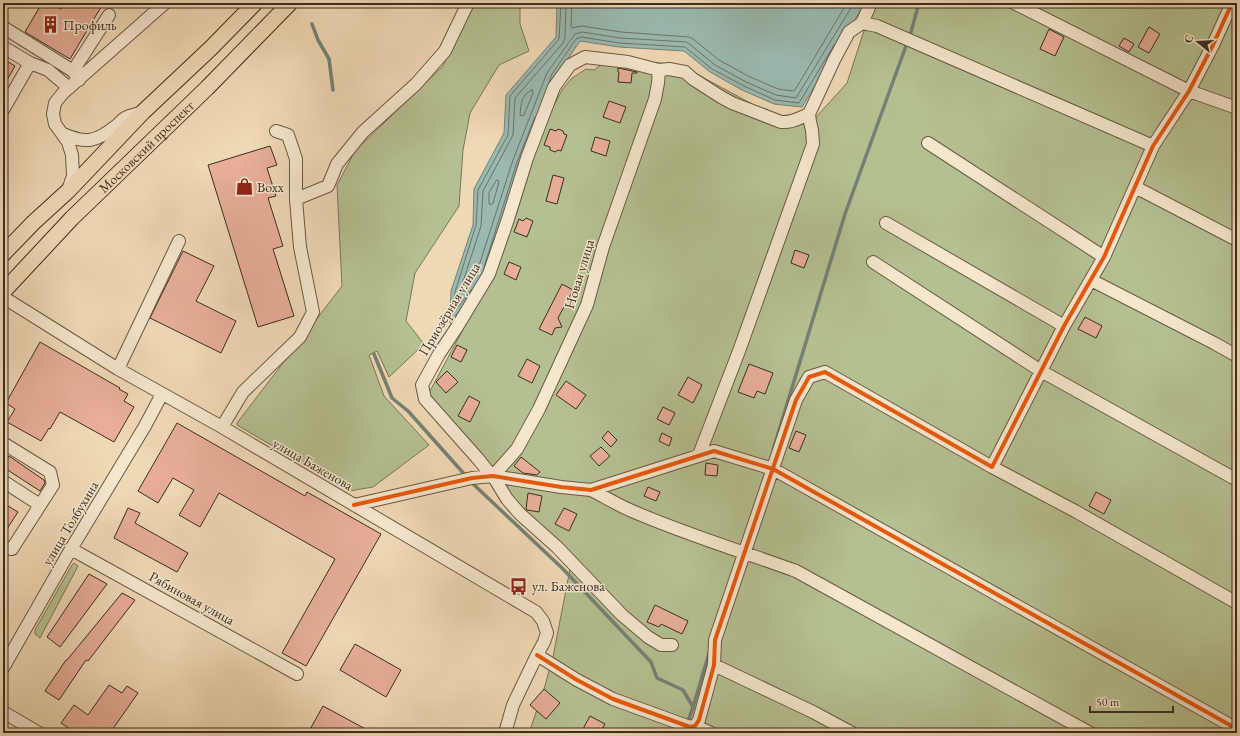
<svg xmlns="http://www.w3.org/2000/svg" width="1240" height="736" font-family="'EB Garamond',serif">
	<style>
		.green { fill: #b5c090; stroke: #787658 }
		.water { fill: #9ab9af; stroke: #748176 }
		.lines { fill: none; stroke-linecap: round; stroke-linejoin: round }
		.shore { stroke: #6a7368; stroke-width: 1 }
		.stream { stroke: #748176; stroke-width: 3.5 }
		.building { fill: #e8ae98; stroke: #3a2d21 }
		.minor-casing { stroke: #675846; stroke-width: 14 }
		.major-casing { stroke: #3a2d21; stroke-width: 17 }
		.minor { stroke: #f5e6ce; stroke-width: 12 }
		.major { stroke: #efd8b4; stroke-width: 15 }
		.cycleway-casing { stroke: #f5e6ce; stroke-width: 6 }
		.cycleway { stroke: #e8590c; stroke-width: 4 }
		.labels { text-anchor: middle; stroke-width: 3; stroke-linejoin: round; paint-order: stroke }
		.poi-label { font-size: 14px; fill: #3a2d21; stroke: #f5e6ce; text-anchor: start }
		.street-label { font-size: 14px; fill: #3a2d21; stroke: #f5e6ce }
	</style>
	<rect width="100%" height="100%" fill="#efd8b4"/>
	<filter id="stains"><feTurbulence type="fractalNoise" baseFrequency=".005" numOctaves="4"/><feColorMatrix values="0 0 0 0 .2 0 0 0 0 .09 0 0 0 0 .02 0 0 0 .5 -.17"/></filter>
	<radialGradient id="worn" r=".72"><stop offset=".6" stop-color="#630" stop-opacity="0"/><stop offset="1" stop-color="#630" stop-opacity=".3"/></radialGradient>
	<path class="green" d="M473 3H520V24L529 51 499 65 470 113 463 150 459 206 415 273 406 321 424 344 389 377 377 351 369 355 384 396 429 445 373 487 349 491 237 425V423L342 286 337 185 355 151 443 66Z
		M873 3H1237V733H529L544 689 553 657 570 569 493 476 429 393 496 268 517 212 536 150 549 115 562 90 571 79 586 69 594 70 610 58 680 65 752 104 808 126 847 83Z
		M74 563 78 566 40 638 35 634V630L72 565Z"/>
	<path class="water" d="M557 3H865L802 107 774 104 742 90 710 72 684 51 619 47 580 41 556 76 484 279 450 323 451 291 473 225 474 189 504 133 506 95 556 37Z"/>
	<g class="lines">
		<path class="shore" d="M566 3 565 38 563 43 515 98 513 135 483 191 481 226 461 288 463 290H465L476 275 513 160 547 73 575 34 582 32 620 38 687 42 715 65 746 82 776 95 796 98 854 3
			M572 3 571 26 572 28 582 26 621 32 689 37 693 39 719 60 748 76 778 89 793 91 795 90 847 3
			M549 82 552 74 576 39 581 37 620 43 685 47 712 69 744 86 775 100 799 103 834 45
			M532 90 533 93 524 115 521 116 520 115C521 104 521 95 532 90Z
			M497 180 499 181V182L493 203 490 205 489 203V193Z
			M484 267 517 162 535 117
			M472 289 458 307H455V292L476 225 478 190 508 135 510 96 559 39 561 3"/>
		<path class="stream" d="M312 24 318 40 329 59 333 90
			M374 354 392 398 408 411 466 476
			M773 450 845 214 911 32 919 3
			M470 481 562 568 651 662 657 678 683 690 693 707
			M684 733 693 707 710 650"/>
	</g>
	<path class="building" d="M42 3H51L61 9 65 3H93L101 7 70 59 25 32Z
		M1149 27 1160 34 1149 53 1138 47Z
		M1049 29 1064 37 1055 56 1040 49Z
		M1124 38 1134 44 1129 52 1119 46Z
		M3 59 15 66 3 87Z
		M618 68 637 72V73H632L631 83 618 82 619 72H618Z
		M609 101 626 107 620 123 603 117Z
		M550 129 556 131 558 129 563 131 564 134 567 135 561 151 558 150 555 152 550 150V147L544 145Z
		M595 137 610 141 606 156 591 151Z
		M270 146 277 165 267 168 276 196 268 198 283 246 273 249 294 316 258 327 208 165Z
		M553 175 564 178 557 204 546 201Z
		M526 218 533 221 527 237 514 232 519 219 523 221Z
		M795 250 809 255 804 268 791 263Z
		M183 251 214 266 196 301 236 321 221 353 150 318Z
		M509 262 521 267 516 280 504 274Z
		M562 284 573 290 558 318 562 327 555 328 552 335 539 329Z
		M1085 317 1102 326 1096 338 1078 329Z
		M40 342 120 388 119 389 128 394 124 401 134 407 114 442 60 412 50 429 49 428 41 441 7 422 15 409 6 403Z
		M457 345 467 350 461 362 451 357Z
		M527 359 540 366 532 383 518 376Z
		M749 364 773 373 765 394 757 391 754 398 738 392Z
		M447 371 458 382 446 393 436 382Z
		M688 377 702 385 693 403 678 395Z
		M566 381 586 395 576 409 556 395Z
		M469 396 480 402 470 422 458 416Z
		M663 407 675 413 669 425 657 419Z
		M177 423 305 496 307 492 381 534 306 666 282 653 335 559 219 493 200 527 179 515 194 490 173 478 158 503 138 491Z
		M608 431 617 440 611 447 602 438Z
		M796 431 806 435 799 452 789 448Z
		M662 433 672 438 669 446 659 441Z
		M601 447 610 456 599 466 590 456Z
		M9 456 44 480 45 483 40 491 3 467V465Z
		M521 457 540 472 537 475 523 473 514 466Z
		M706 463 718 465 717 476 705 475Z
		M648 487 660 492 656 501 644 496Z
		M1096 492 1111 500 1104 514 1089 506Z
		M528 493 542 496 539 512 527 510 526 509Z
		M3 503 18 512 3 535Z
		M128 508 140 513 135 523 188 553 177 572 114 538Z
		M564 508 577 514 569 531 555 524Z
		M89 574 107 584 60 647 47 637Z
		M122 593 135 600 88 661 86 660 59 700 45 691 66 660H67Z
		M655 605 688 621 682 634 661 624 659 627 647 622Z
		M355 644 401 670 386 697 340 670Z
		M109 685 122 693 127 686 138 693 110 733H76L61 723 74 705 88 715Z
		M544 689 560 703 546 719 530 705Z
		M323 706 373 733H308Z
		M590 716 605 724 600 733H590L583 729Z"/>
	<g class="lines">
		<defs>
			<path id="minor" d="M1014 3 1189 91 1237 108
				M862 23 871 3
				M3 27 73 71 79 80
				M3 47 30 63 48 70 69 88
				M659 70 628 62 585 57 570 65 554 87 527 158 508 219 489 274 457 327 439 354 422 385 425 399 479 460 487 470 493 476 507 499 520 514 557 547 622 615 648 637 661 645H672
				M73 71 109 15
				M3 110 30 63
				M276 131 288 135 296 159V199
				M63 134C86 144 96 142 116 126 119 124 121 120 125 118 130 115 138 114 143 112
				M928 143 1104 257
				M1135 187 1237 240
				M68 190 73 176 72 155 68 142 55 124 53 114 55 103 63 93 165 3
				M886 223 1064 326
				M873 262 1041 371 1237 480
				M1091 280 1214 343 1237 356
				M3 297 118 369 222 427 536 612 543 621 547 633 544 642 537 655 513 705 505 733
				M118 369 179 241
				M222 427 243 392 300 337 313 312 300 247 296 199 328 186 337 164 363 132 416 84 445 51 468 3
				M3 443 50 472 53 485 12 549 3 548
				M699 455 739 351 813 144 812 130 810 122 809 114 834 60 849 32 862 23 877 26 1153 146
				M992 467 1075 511 1237 603
				M493 476 517 449 539 409 587 305 603 247 655 99 658 83 659 70 669 69 685 72 693 79 721 97 732 103 781 122C792 123 799 118 809 114
				M3 481 40 505
				M591 490C605 497 618 505 632 511 685 534 741 551 796 571L1090 733
				M354 505 472 478 493 476 561 487 591 490 714 451 773 469 1237 729
				M71 549 297 674
				M537 655 577 680 613 699 690 727 695 726 699 720 714 665 715 640 796 400 809 377 825 372 992 467 1064 326 1104 257 1153 146 1189 91 1213 45 1232 3
				M714 665 813 712 852 733
				M3 668 71 549 145 426 162 394
				M3 712 39 733
				M695 726 711 733"/>
			<g id="major">
				<path d="M3 254 34 222 68 191 143 112 211 48 255 3"/>
				<path id="s1" d="M3 292 72 218 207 88 290 3"/>
			</g>
		</defs>
		<use href="#minor" class="minor-casing"/>
		<use href="#major" class="major-casing"/>
		<use href="#minor" class="minor"/>
		<use href="#major" class="major"/>
		<defs>
			<path id="cycleway" d="M354 505 472 478 493 476 561 487 591 490 714 451 773 469 1237 729
				M537 655 577 680 613 699 690 727 695 726 699 720 714 665 715 640 796 400 809 377 825 372 992 467 1064 326 1104 257 1153 146 1189 91 1213 45 1232 3"/>
		</defs>
		<use href="#cycleway" class="cycleway-casing"/>
		<use href="#cycleway" class="cycleway"/>
	</g>
	<defs>
		<symbol id="building-bare" viewBox="-9 -9 18 18"><path d="M-4-6H4V6H1V3H-1V6H-4ZM-2.5-4.3h1.7v1.8h-1.7ZM.8-4.3h1.7v1.8H.8ZM-2.5-1h1.7V.8h-1.7ZM.8-1h1.7V.8H.8Z" fill="#8f2418" stroke="#f5e6ce" stroke-width="2.5" paint-order="stroke"/></symbol>
		<symbol id="shop-bare" viewBox="-9 -9 18 18"><path d="M-5-2.5h2.3a2.7 3.5 0 0 1 5.4 0H5L5.5 6h-11ZM-1.5-2.5h3a1.5 2.3 0 0 0-3 0Z" fill="#8f2418" stroke="#f5e6ce" stroke-width="2.5" paint-order="stroke"/></symbol>
		<symbol id="bus-bare" viewBox="-9 -9 18 18"><path d="M-5-6H5V4H4V6H2V4H-2V6H-4V4H-5ZM-3.5-4V0h7V-4ZM-3.5 1.2v1.5H-2V1.2ZM2 1.2v1.5H3.5V1.2Z" fill="#8f2418" stroke="#f5e6ce" stroke-width="2.5" paint-order="stroke"/></symbol>
	</defs>
	<g fill-rule="evenodd">
		<use href="#building-bare" x="38" y="12" width="25" height="25"/>
		<use href="#shop-bare" x="232" y="174" width="25" height="25"/>
		<use href="#bus-bare" x="506" y="574" width="25" height="25"/>
	</g>
	<g class="labels">
		<g class="poi-label">
			<text x="63" y="30">Профиль</text>
			<text x="257" y="192">Boxx</text>
			<text x="532" y="591">ул. Баженова</text>
		</g>
		<g class="street-label">
			<text dy="5" stroke="none"><textPath href="#s1" startOffset="204">Московский проспект</textPath></text>
			<text transform="translate(579 274) rotate(-73)" y="5">Новая улица</text>
			<text transform="translate(449 309) rotate(-59)" y="5">Приозёрная улица</text>
			<text transform="translate(313 464) rotate(30)" y="5">улица Баженова</text>
			<text transform="translate(70 523) rotate(-59)" y="5">улица Толбухина</text>
			<text transform="translate(192 598) rotate(29)" y="5">Рябиновая улица</text>
		</g>
	</g>
	<rect width="1240" height="736" fill="none" stroke="#efd8b4" stroke-width="16"/>
	<rect x="4" y="4" width="1232" height="728" fill="none" stroke="#3a2d21" stroke-width="2"/>
	<rect x="8" y="8" width="1224" height="720" fill="none" stroke="#3a2d21"/>
	<g transform="translate(1198 42) rotate(288)" stroke="#f5e6ce" stroke-width="3" paint-order="stroke">
	<path d="M0-3L7 15L0 10L-7 15Z" fill="#3a2d21"/>
	<text y="-6" font-size="11" font-weight="bold" text-anchor="middle" fill="#3a2d21">С</text>
	</g>
	<path d="M1090 706v6h83v-6" fill="none" stroke="#3a2d21" stroke-width="2"/>
	<text x="1096" y="706" font-size="12" fill="#3a2d21" stroke="#f5e6ce" stroke-width="3" paint-order="stroke">50 m</text>
	<rect width="100%" height="100%" filter="url(#stains)"/>
	<rect width="100%" height="100%" fill="url(#worn)"/>
</svg>
